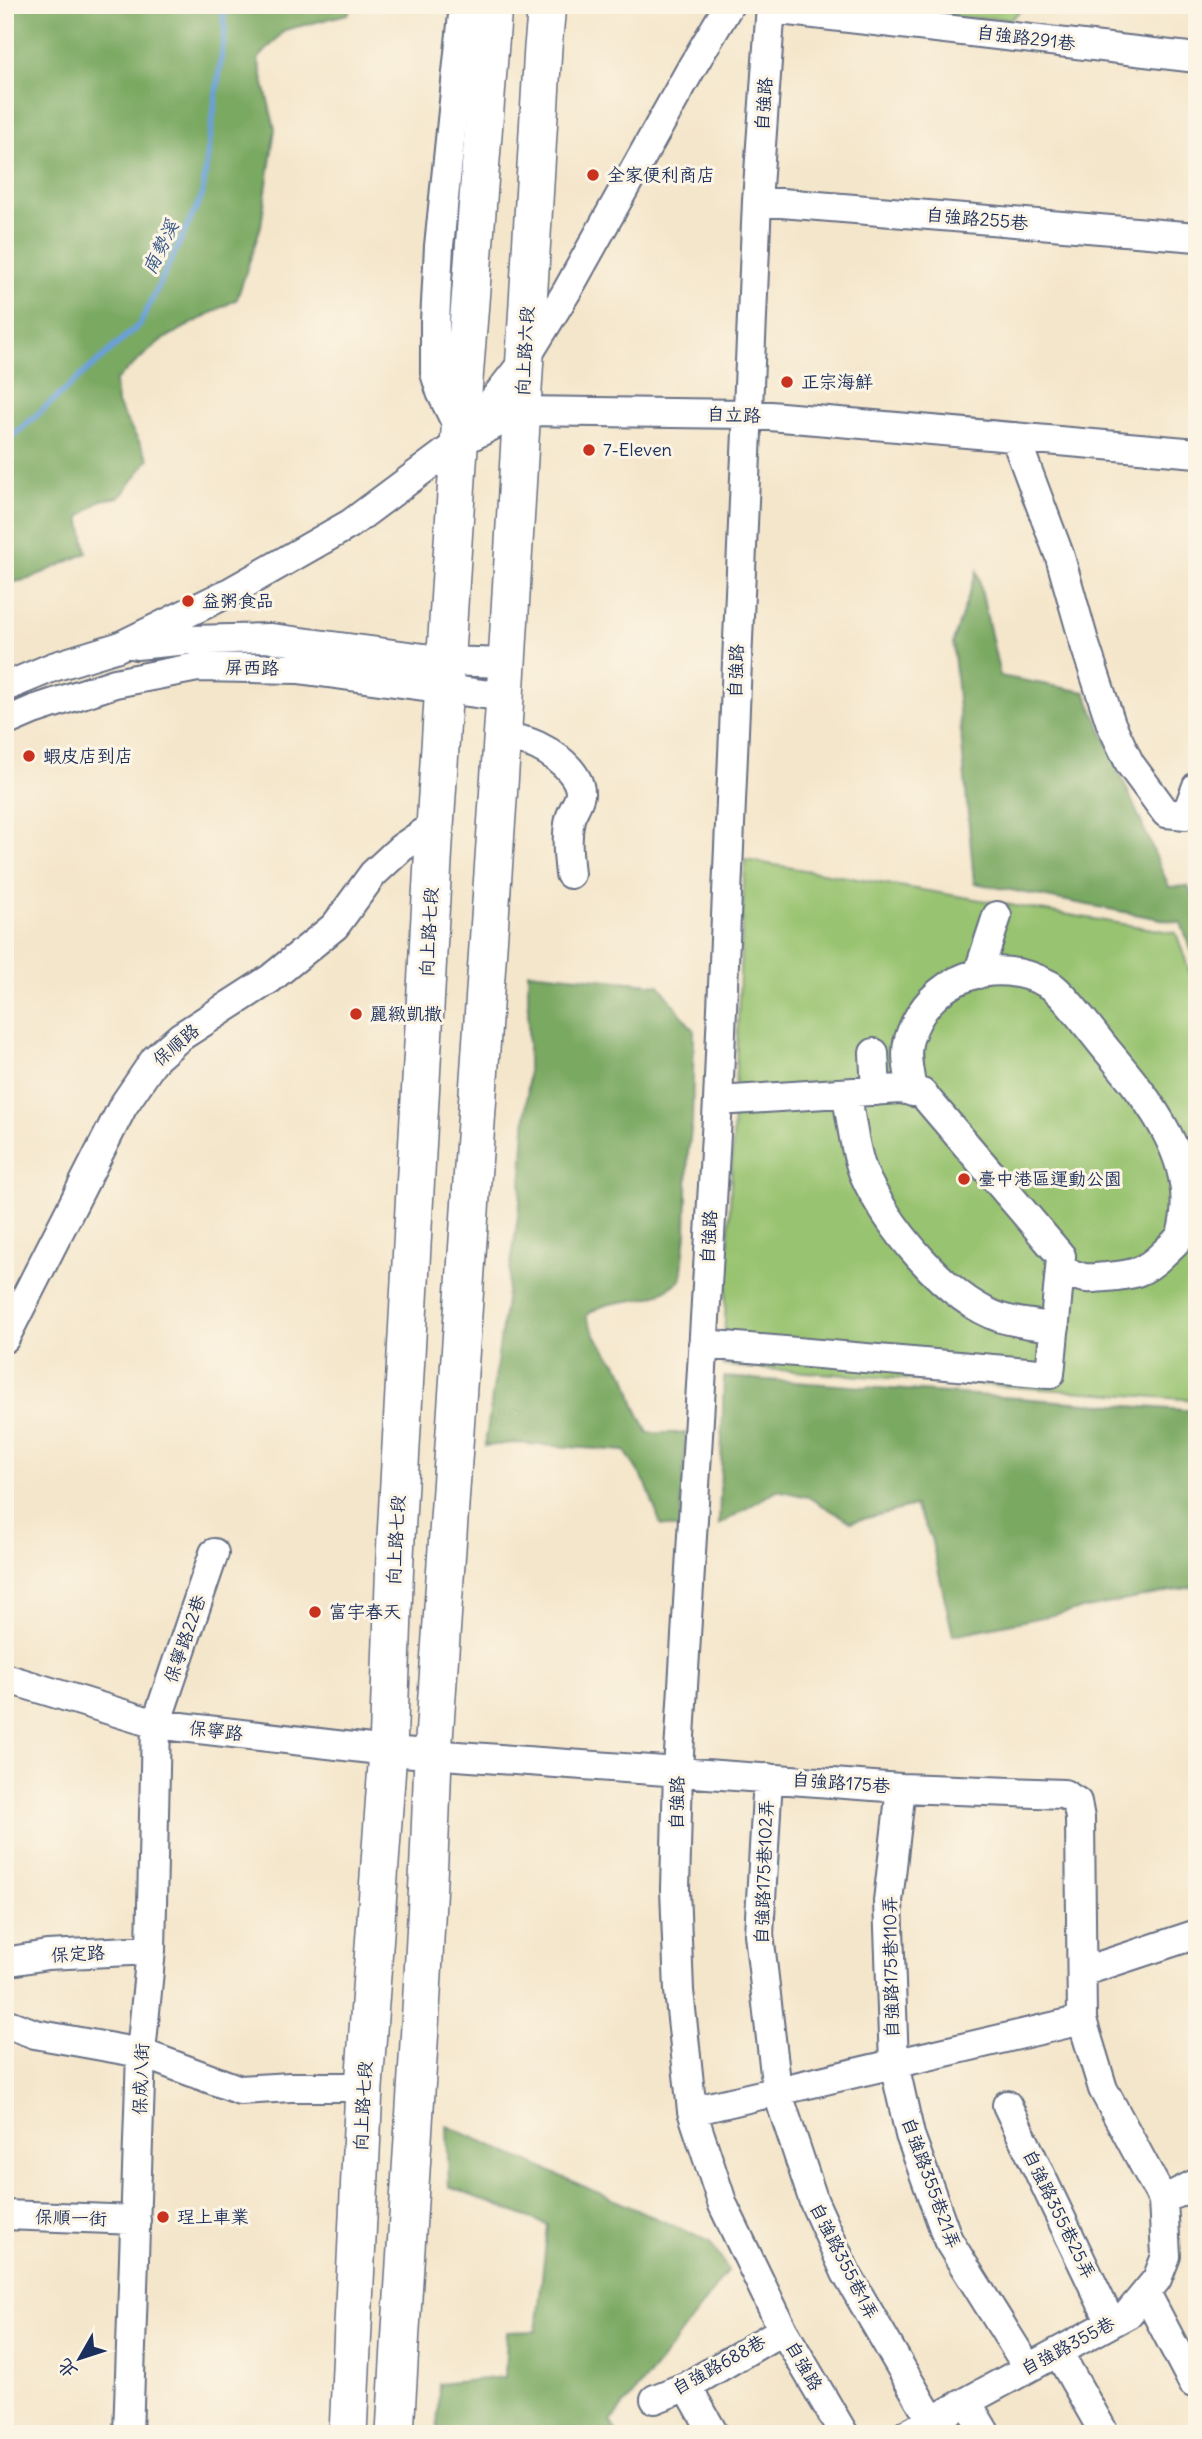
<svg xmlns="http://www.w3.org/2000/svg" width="1202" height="2439" font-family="Delius,'LXGW WenKai TC',sans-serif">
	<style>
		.green { fill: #98c370; stroke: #5a7967; stroke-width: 2 }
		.forest { fill: #7aa962; stroke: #4a6c60; stroke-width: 2 }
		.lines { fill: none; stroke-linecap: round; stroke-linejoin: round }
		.stream { stroke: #69a0d7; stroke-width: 6 }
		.minor-casing { stroke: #676f84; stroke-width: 32 }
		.major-casing { stroke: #676f84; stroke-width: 40 }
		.minor { stroke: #fff; stroke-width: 28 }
		.major { stroke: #fff; stroke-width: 37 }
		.poi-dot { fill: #c8321e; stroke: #fcf5e5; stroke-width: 2.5 }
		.labels { text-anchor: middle; stroke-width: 6; stroke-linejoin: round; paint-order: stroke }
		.street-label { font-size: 18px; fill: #1b2f5e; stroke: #fcf5e5 }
		.poi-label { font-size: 18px; fill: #1b2f5e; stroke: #fcf5e5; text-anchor: start }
		.water-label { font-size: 19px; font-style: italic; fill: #365788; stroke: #fcf5e5 }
	</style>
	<rect width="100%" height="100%" fill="#fcf5e5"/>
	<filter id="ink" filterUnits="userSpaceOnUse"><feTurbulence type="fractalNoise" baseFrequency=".0143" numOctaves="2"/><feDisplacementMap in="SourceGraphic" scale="14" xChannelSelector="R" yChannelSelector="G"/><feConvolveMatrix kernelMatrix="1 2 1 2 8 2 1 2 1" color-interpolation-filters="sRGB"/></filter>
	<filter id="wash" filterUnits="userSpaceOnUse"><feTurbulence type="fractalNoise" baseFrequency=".00686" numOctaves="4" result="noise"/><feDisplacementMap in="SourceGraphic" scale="28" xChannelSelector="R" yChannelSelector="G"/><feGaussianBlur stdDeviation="1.57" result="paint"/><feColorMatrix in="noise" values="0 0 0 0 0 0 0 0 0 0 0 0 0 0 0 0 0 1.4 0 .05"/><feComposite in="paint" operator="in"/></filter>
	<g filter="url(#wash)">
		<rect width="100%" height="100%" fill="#f4e6cb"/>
		<path class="green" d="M930 5H1027L1011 19 949 17Z
			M745 860 1176 933 1197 992V1400L723 1366Z"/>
		<path class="forest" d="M5 5H353L348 14 285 30 258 59 275 129 261 226 237 299 160 341 115 381 117 404 149 459 120 497 101 500 80 517 87 553 29 579 5 584Z
			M977 571 1000 676 1085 692 1169 887 1188 886 1197 906V965L1181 923 974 883 953 641Z
			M528 972 659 985 694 1031 692 1123 688 1153 686 1232 681 1280C673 1285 665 1292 656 1295 632 1304 607 1298 586 1316L596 1337 626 1376 635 1406 648 1433H686L680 1529 661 1525 646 1484 625 1451 514 1443 485 1446 520 1202 528 1084Z
			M724 1377 1197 1411V1586L953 1635 931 1538 915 1506 851 1522 808 1497 777 1490 719 1525Z
			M447 2126 710 2242 728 2270 661 2361 611 2421 617 2434H437L439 2384 505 2377 507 2332 536 2331 548 2225 449 2187Z"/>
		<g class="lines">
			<path class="stream" d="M5 443 140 324 202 196 225 31 222 5"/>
		</g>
	</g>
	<g filter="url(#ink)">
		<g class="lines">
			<defs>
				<path id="minor" d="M771 5 757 201 718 1101 678 1770 675 1889 679 1991 692 2111 723 2205 783 2330 844 2434
					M771 9 1197 58
					M757 201 1197 237
					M460 431 441 392 435 373V322L439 246 464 5
					M466 435 524 361 567 291 692 67 729 5
					M1015 437 1060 557 1085 645 1111 724 1130 764 1166 813 1186 815 1197 786
					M136 645 188 640 270 638 446 661 506 663
					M5 687 53 667 118 647 232 591 350 524 460 442 521 411 747 414 1197 453
					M5 722 33 710 115 683 198 667 298 669 505 697
					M501 743C506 742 513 740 518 740 540 742 581 769 580 794 579 802 572 811 570 819 566 837 568 856 570 874
					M978 974 997 916
					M874 1053 876 1091
					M912 1092C910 1075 904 1055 909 1039 928 977 995 954 1050 985 1063 992 1094 1035 1106 1049 1148 1099 1202 1163 1181 1235 1177 1242 1169 1248 1163 1254 1144 1273 1132 1275 1106 1277 1100 1277 1092 1279 1085 1278 1077 1277 1068 1272 1060 1269
					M846 1093C852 1119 853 1146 863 1172 885 1224 947 1300 1001 1318 1018 1323 1037 1325 1055 1327
					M5 1338 123 1106 155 1059 180 1037 270 979 335 926 373 874 401 848 435 825
					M703 1344 1050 1374 1060 1269 1061 1256 922 1093 900 1089 718 1101
					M5 1678 156 1724 388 1751 901 1788 1064 1794 1077 1802 1080 1818 1082 2020 1103 2089 1163 2200 1166 2256 1157 2279 1128 2314 907 2434
					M768 1778 759 1934 777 2091 814 2202 846 2273 932 2421
					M901 1788 888 1901 894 2064 910 2135 948 2240 1028 2368
					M5 1962 47 1955 151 1950
					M1082 1972 1197 1934
					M5 2023 35 2034 141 2053 240 2090 291 2087H364
					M1007 2105 1111 2323
					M692 2111 1082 2020
					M1163 2200 1197 2183
					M5 2215 136 2220
					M1146 2293 1193 2383
					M1058 2352 1103 2431
					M687 2386 714 2434
					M655 2399 687 2386 783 2330
					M967 2402 986 2434
					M128 2434 141 2053 151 1950 156 1724 214 1553"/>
				<path id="major" d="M348 2434 364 2087 388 1751 395 1556 434 843 460 431 493 5
					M395 2434C407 2207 426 1981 433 1754L505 697 543 47 547 5"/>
			</defs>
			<use href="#minor" class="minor-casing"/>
			<use href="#major" class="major-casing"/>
			<use href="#minor" class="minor"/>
			<use href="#major" class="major"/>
		</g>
	</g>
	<g class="poi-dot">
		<circle cx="593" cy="175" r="7"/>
		<circle cx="787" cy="382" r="7"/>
		<circle cx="589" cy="450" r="7"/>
		<circle cx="188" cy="601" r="7"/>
		<circle cx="29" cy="756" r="7"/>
		<circle cx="356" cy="1014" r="7"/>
		<circle cx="964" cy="1179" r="7"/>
		<circle cx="315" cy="1612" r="7"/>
		<circle cx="163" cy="2217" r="7"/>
	</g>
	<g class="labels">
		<g class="street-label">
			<text transform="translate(1026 38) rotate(7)" y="6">自強路291巷</text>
			<text transform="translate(764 104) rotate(-86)" y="6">自強路</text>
			<text transform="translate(977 219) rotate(5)" y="6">自強路255巷</text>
			<text transform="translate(525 351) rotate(-87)" y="6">向上路六段</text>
			<text transform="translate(734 415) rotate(2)" y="6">自立路</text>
			<text transform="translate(252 668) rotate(1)" y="6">屏西路</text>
			<text transform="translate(736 671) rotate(-88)" y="6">自強路</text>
			<text transform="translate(429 932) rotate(-87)" y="6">向上路七段</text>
			<text transform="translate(176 1045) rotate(-40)" y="6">保順路</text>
			<text transform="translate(709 1237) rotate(-87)" y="6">自強路</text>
			<text transform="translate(396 1540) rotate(-87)" y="6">向上路七段</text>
			<text transform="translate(185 1639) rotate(-71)" y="6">保寧路22巷</text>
			<text transform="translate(216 1731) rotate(7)" y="6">保寧路</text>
			<text transform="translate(841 1783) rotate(4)" y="6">自強路175巷</text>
			<text transform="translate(677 1803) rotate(-89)" y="6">自強路</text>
			<text transform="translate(764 1872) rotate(-88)" y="6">自強路175巷102弄</text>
			<text transform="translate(78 1954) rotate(-3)" y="6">保定路</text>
			<text transform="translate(891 1967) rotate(-91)" y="6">自強路175巷110弄</text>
			<text transform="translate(141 2079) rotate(-88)" y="6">保成八街</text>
			<text transform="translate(363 2106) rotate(-87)" y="6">向上路七段</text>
			<text transform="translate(931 2183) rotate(70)" y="6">自強路355巷21弄</text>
			<text transform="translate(1059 2214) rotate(64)" y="6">自強路355巷25弄</text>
			<text transform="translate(71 2218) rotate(2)" y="6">保順一街</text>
			<text transform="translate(844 2261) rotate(63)" y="6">自強路355巷1弄</text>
			<text transform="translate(1068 2346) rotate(-28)" y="6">自強路355巷</text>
			<text transform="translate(719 2365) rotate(-29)" y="6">自強路688巷</text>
			<text transform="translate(804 2366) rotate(60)" y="6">自強路</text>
		</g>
		<g class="poi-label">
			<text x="607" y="181">全家便利商店</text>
			<text x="801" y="388">正宗海鮮</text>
			<text x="603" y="456">7-Eleven</text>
			<text x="202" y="607">益粥食品</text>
			<text x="43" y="762">蝦皮店到店</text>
			<text x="370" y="1020">麗緻凱撒</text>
			<text x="978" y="1185">臺中港區運動公園</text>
			<text x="329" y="1618">富宇春天</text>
			<text x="177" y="2223">珵上車業</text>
		</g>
		<g class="water-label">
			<text transform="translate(160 247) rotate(-64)" y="7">南勢溪</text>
		</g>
	</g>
	<rect width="1202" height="2439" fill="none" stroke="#fcf5e5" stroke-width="28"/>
	<g transform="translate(80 2358) rotate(231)" stroke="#fcf5e5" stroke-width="5" paint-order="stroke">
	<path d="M0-5L12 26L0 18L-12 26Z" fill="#1b2f5e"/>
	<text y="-10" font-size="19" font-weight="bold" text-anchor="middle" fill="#1b2f5e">北</text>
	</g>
</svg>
